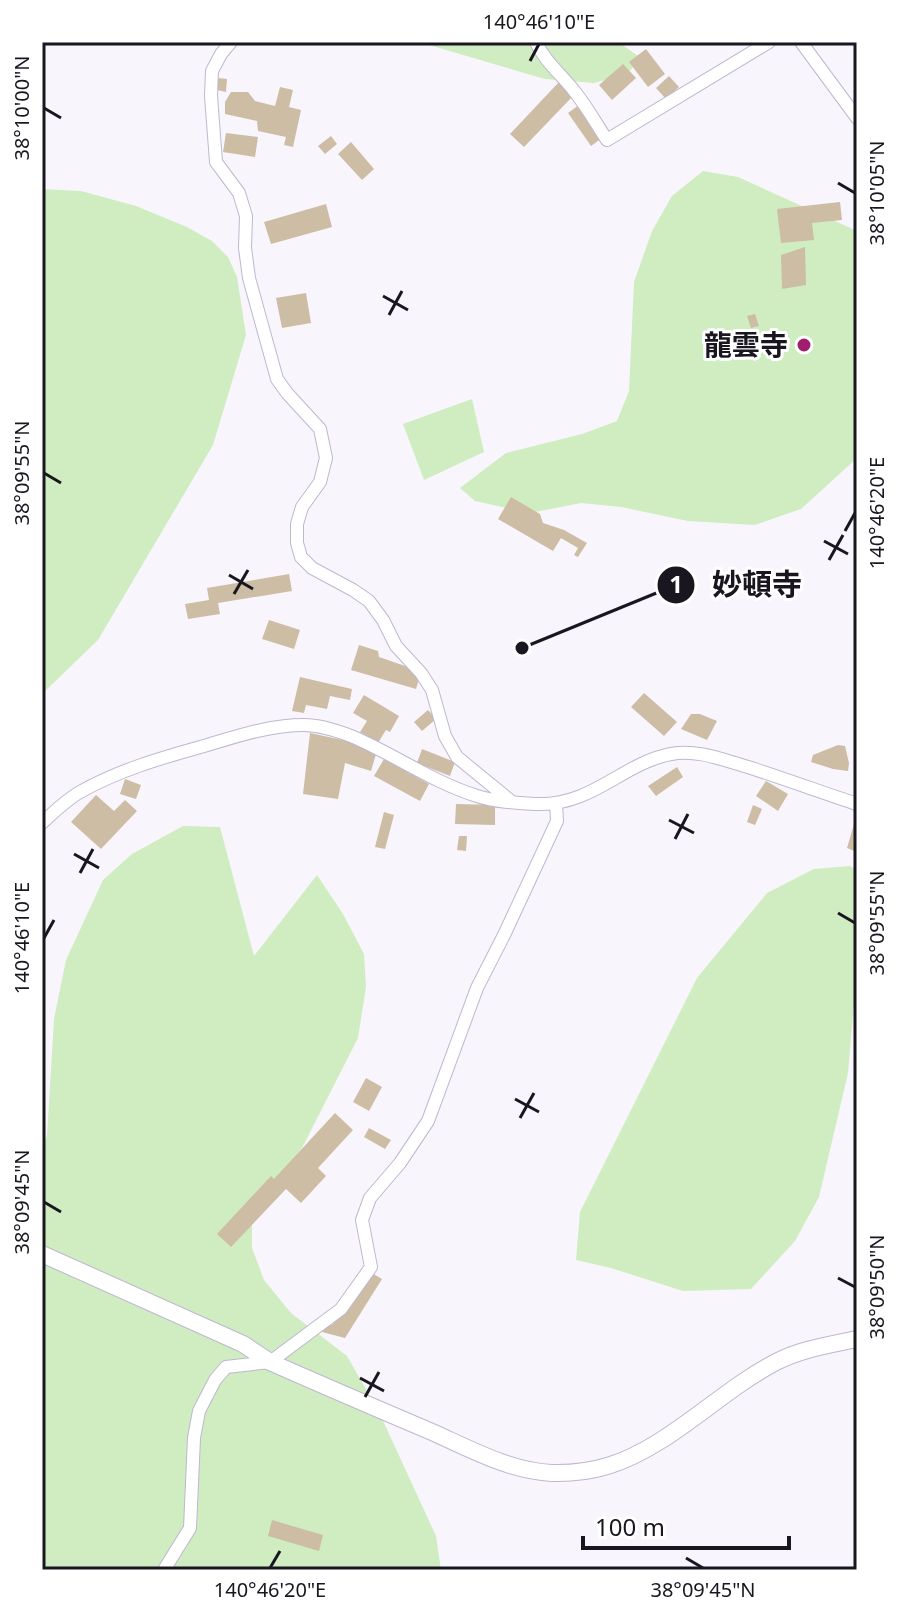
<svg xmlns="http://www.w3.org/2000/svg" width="899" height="1612" font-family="'Noto Sans','Noto Sans JP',sans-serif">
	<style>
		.green { fill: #d0ecc1 }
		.building { fill: #cdbda5 }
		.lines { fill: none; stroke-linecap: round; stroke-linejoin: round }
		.minor-casing { stroke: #beb7d0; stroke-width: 14 }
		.tertiary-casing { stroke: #beb7d0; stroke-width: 18 }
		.minor { stroke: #fff; stroke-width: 12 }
		.tertiary { stroke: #fff; stroke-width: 16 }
		.ticks { fill: none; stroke: #19161f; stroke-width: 3 }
		.poi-dot { fill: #a11e6d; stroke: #fff; stroke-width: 3 }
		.labels { text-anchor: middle; stroke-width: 6; stroke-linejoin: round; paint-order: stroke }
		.poi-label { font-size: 28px; font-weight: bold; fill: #19161f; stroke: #fff; text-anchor: end }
		.leader { fill: none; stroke: #19161f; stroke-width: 3 }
		.callout-dot { fill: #19161f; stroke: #fff; stroke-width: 3 }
		.mark-label { font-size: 24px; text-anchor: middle; font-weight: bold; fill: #fff }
		.callout-label { font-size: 30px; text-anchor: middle; font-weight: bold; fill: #19161f; stroke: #fff; stroke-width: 6; stroke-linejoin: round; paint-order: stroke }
		.neatline { fill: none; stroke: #19161f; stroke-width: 3 }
		.ticks-label { font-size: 20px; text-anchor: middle; fill: #19161f }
	</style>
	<rect width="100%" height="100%" fill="#f8f6fc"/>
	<path class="green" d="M419 42H618L641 58 627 74 594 83 545 79Z
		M703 171 738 177 857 231V458L801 509 755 525 688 521 621 507 581 503 530 513 475 501 460 488 506 453 582 434 617 421 629 391 634 282 652 231 672 196Z
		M42 189 81 191 136 206 187 227 212 241 228 257 237 277 246 335 213 445 98 640 42 694Z
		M472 399 484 452 424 480 403 424Z
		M183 826 220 827 254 956 317 875 343 914 364 954 366 987 358 1038 302 1148 252 1211V1248L264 1280 291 1313 347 1356 379 1412 436 1536 441 1570H42V1148L47 1136 54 1019 66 960 103 880 132 854Z
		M850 866 857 870V968L848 1073 819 1197 795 1241 751 1289 683 1291 611 1268 576 1260 580 1212 697 978 767 893 814 869Z"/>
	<path class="building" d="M646 49 665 74 648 87 629 62Z
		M623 64 636 78 612 100 599 85Z
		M669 76 679 87 666 99 656 88Z
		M218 78 227 79 226 92 217 90Z
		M559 82 573 96 524 147 510 134Z
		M280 87 293 90 289 107 301 110 293 147 284 145 286 137 258 131 257 121 225 114V102L231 92H248L255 101 275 106Z
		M579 105 602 138 591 146 568 113Z
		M226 133 258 137 255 157 223 152Z
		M331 136 337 144 325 154 318 146Z
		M351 142 374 169 362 180 338 154Z
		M840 202 842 220 812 223 814 240 781 243 777 209Z
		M326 204 332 227 271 244 264 222Z
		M805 247 806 285 782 289 781 255Z
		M306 293 311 323 282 328 276 298Z
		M755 314 759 326 751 328 747 316Z
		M511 497 540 514 543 523 564 530 587 543 578 557 574 555 578 548 561 538 553 551 498 519Z
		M289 574 292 591 218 603 220 614 188 619 185 604 209 600 207 588Z
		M269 620 300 630 294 649 262 639Z
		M359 645 378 651 379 657 408 667 419 679 416 689 351 670Z
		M300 677 352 689 350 700 330 696 327 709 306 705 304 713 292 711Z
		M644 693 677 722 664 736 631 707Z
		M364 695 399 716 390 732 386 730 378 743 360 732 367 721 353 713Z
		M428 710 436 719 422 731 414 722Z
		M691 714H700L717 721 707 740 681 729Z
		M310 733 352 742 376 754 371 771 345 763 338 799 303 794Z
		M838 745 845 746 849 763 848 771 833 769 811 762 813 755Z
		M422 749 455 762 450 776 417 763Z
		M384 759 429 784 420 801 374 776Z
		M677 767 683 777 656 796 648 786Z
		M125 779 141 785 136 799 120 794Z
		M766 781 788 794 778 811 756 796Z
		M96 795 114 811 125 800 137 811 101 849 71 822Z
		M456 804 495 805V825L455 824Z
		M753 805 762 809 755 825 747 822Z
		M384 812 394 815 385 849 375 847Z
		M854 824 857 825V852L847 848Z
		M459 836H467L466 851 457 850Z
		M366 1078 382 1087 369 1111 353 1102Z
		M335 1113 353 1130 318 1168 326 1176 301 1203 286 1189 231 1247 217 1234 271 1176 274 1179Z
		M369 1128 391 1140 385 1149 364 1137Z
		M372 1273 382 1279 345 1338 322 1332 325 1325H332Z
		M272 1520 323 1535 319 1551 268 1536Z"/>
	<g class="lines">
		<defs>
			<path id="minor" d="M231 42 221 54 212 71 211 96 216 162 239 193 246 216 245 248 249 278 277 379 287 393 320 429 326 458 320 482 302 507 297 524V543L301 557 312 568 353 590 369 601 383 620 396 646 421 673 432 690 445 736 457 757 512 802
				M536 42C545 62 562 75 575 92 587 107 597 125 607 140L769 42
				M801 42 857 118
				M42 823C54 812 66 800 80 792 119 770 161 758 204 746 237 736 270 725 304 725 318 725 338 731 351 736 394 754 432 782 477 796 495 802 518 803 537 804 592 806 623 763 671 754 697 749 723 760 748 767 785 779 821 792 857 804
				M164 1570 190 1528 194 1438 199 1411 215 1380 226 1367 270 1362 341 1309 371 1267 362 1220 370 1198 400 1163 428 1121 477 988 505 933 557 821 556 803"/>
			<path id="tertiary" d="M42 1254 243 1344 270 1362C324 1386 378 1409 432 1432 470 1449 510 1471 552 1473 594 1474 625 1463 660 1441 700 1416 734 1384 776 1362 801 1349 829 1345 857 1339"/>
		</defs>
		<use href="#minor" class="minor-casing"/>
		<use href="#tertiary" class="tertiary-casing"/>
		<use href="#minor" class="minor"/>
		<use href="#tertiary" class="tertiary"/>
	</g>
	<path class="ticks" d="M530 61 539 44M44 108 61 118M838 183 855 193M383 296 408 310M389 315 402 291M44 473 61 483M845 531 855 513M824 541 848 554M829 560 843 535M229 575 253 589M234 594 248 570M669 820 694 833M675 839 688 814M74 854 99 868M80 873 93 849M838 913 855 923M44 938 54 920M515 1099 539 1112M520 1118 534 1093M44 1202 61 1212M838 1278 855 1287M360 1378 384 1391M365 1397 379 1372M686 1558 703 1568M270 1568 280 1551"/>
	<circle class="poi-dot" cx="804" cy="345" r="8"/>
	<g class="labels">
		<g class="poi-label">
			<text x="788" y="355">龍雲寺</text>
		</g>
	</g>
	<path class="leader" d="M522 648L676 585"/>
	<g class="callout-dot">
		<circle cx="522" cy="648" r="8"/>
		<circle cx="676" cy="585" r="20"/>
	</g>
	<g class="mark-label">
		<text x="676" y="593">1</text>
	</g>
	<g class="callout-label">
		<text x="757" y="595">妙頓寺</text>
	</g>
	<rect width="899" height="1612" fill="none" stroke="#ffffff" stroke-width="88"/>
	<path d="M583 1536v12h206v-12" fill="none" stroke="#19161f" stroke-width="4"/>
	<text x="595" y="1536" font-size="24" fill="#19161f" stroke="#ffffff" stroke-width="6" paint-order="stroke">100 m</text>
	<rect x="44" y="44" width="811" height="1524" class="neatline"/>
	<g class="ticks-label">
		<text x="539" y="29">140°46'10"E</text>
		<text transform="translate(22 108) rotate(-90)" y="7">38°10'00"N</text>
		<text transform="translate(877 193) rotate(-90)" y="7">38°10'05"N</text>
		<text transform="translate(22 473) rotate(-90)" y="7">38°09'55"N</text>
		<text transform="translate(877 513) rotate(-90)" y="7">140°46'20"E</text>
		<text transform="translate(877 923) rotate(-90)" y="7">38°09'55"N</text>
		<text transform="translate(22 938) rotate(-90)" y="7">140°46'10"E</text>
		<text transform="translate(22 1202) rotate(-90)" y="7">38°09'45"N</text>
		<text transform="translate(877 1287) rotate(-90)" y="7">38°09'50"N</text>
		<text x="270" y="1597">140°46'20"E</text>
		<text x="703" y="1597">38°09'45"N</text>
	</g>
</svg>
